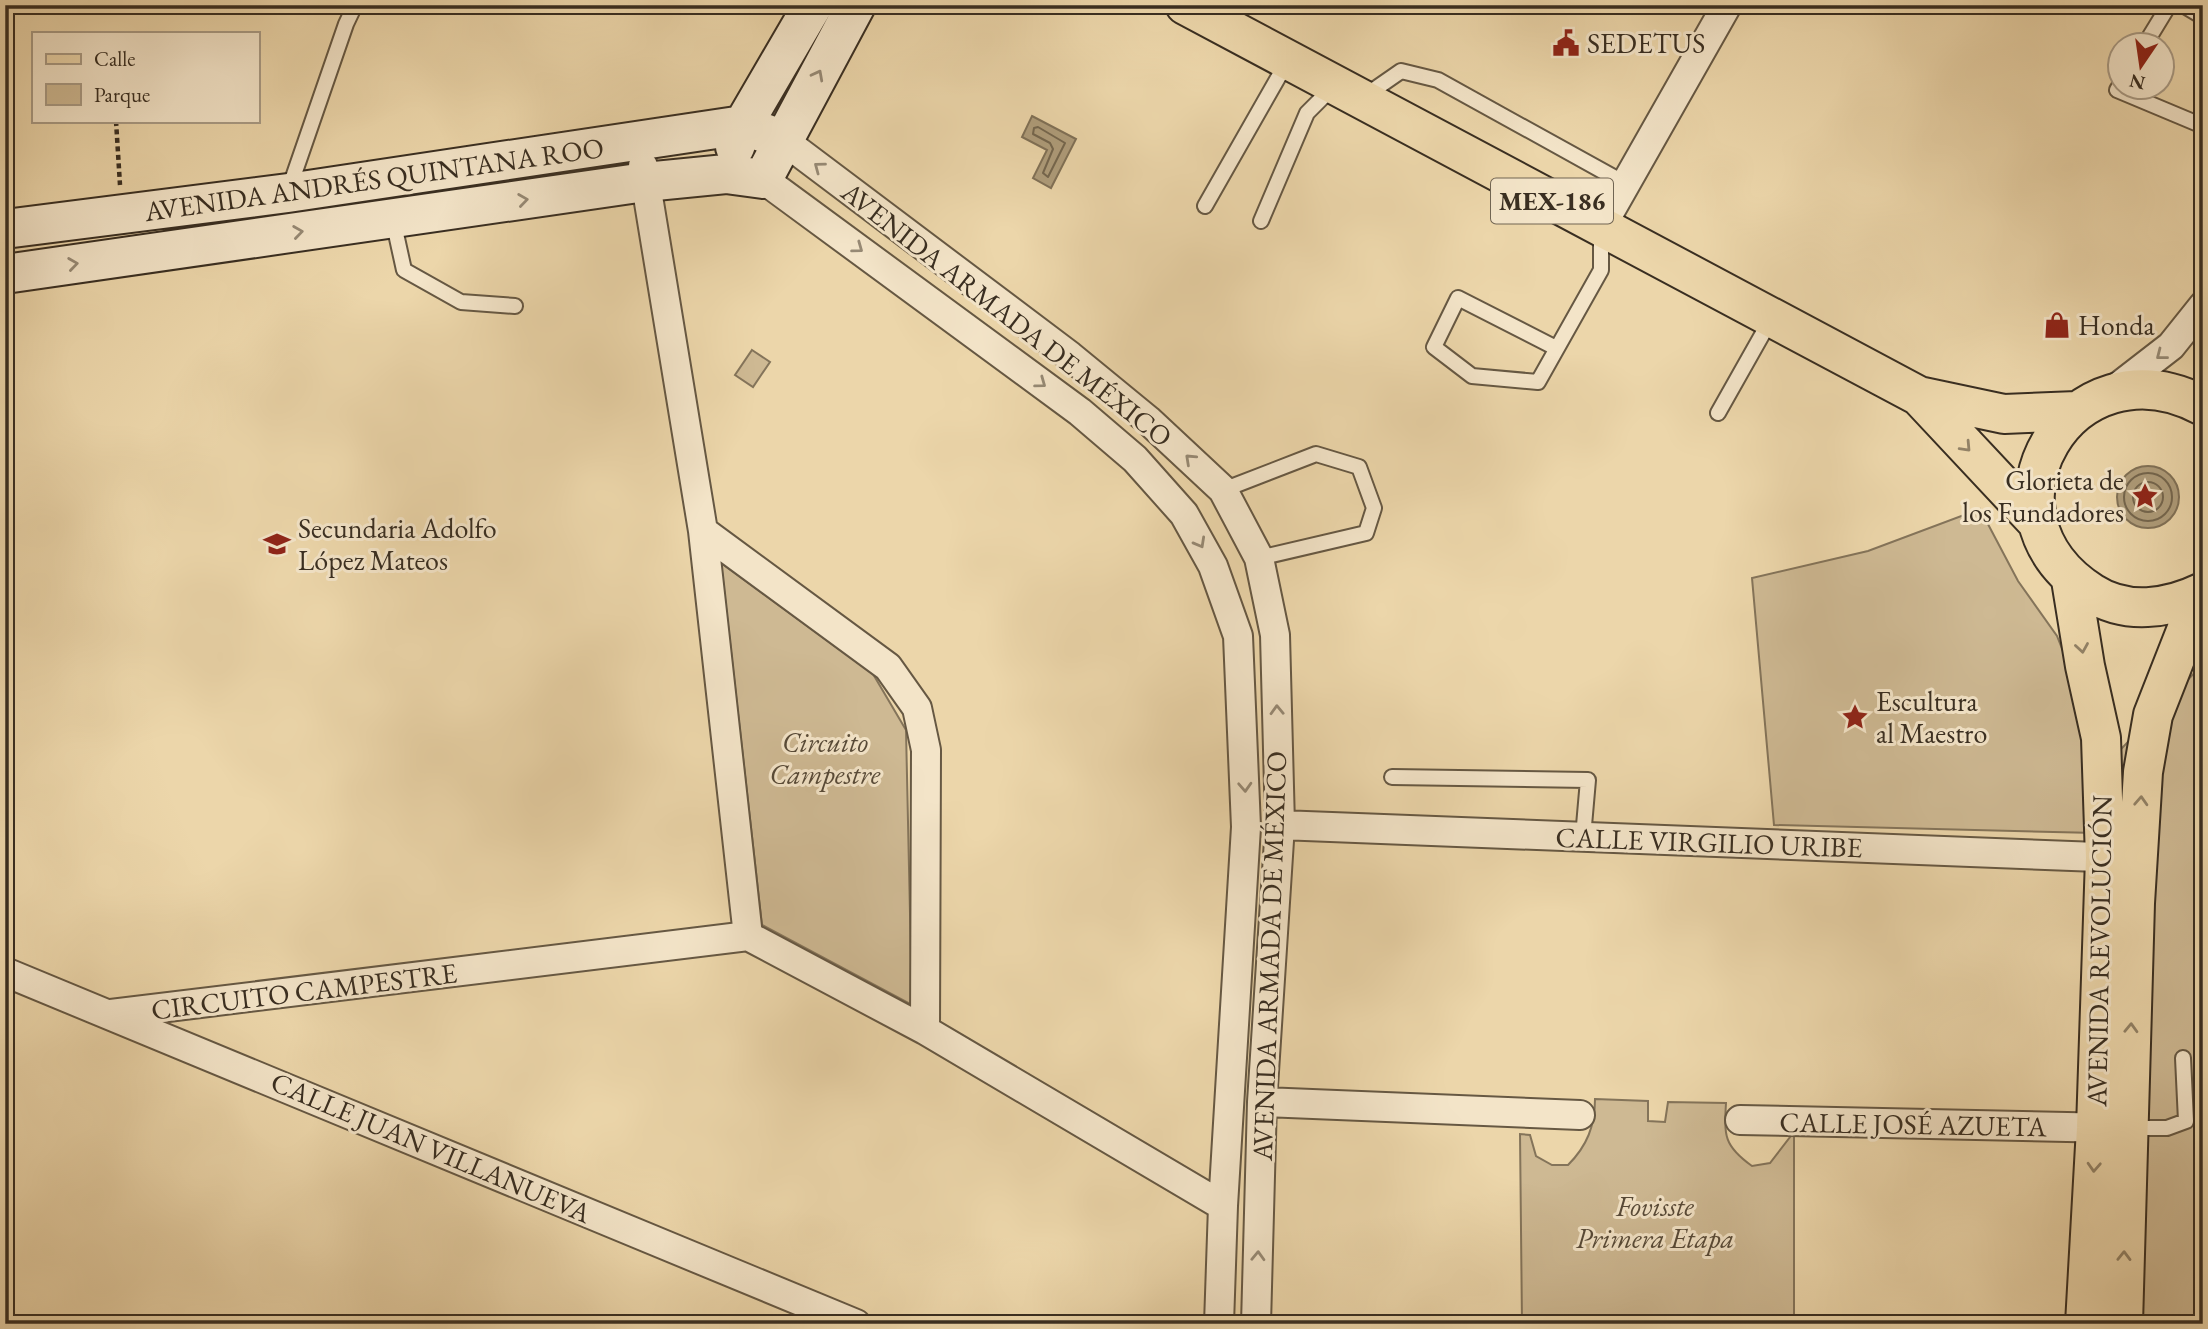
<svg xmlns="http://www.w3.org/2000/svg" width="2208" height="1329" font-family="'EB Garamond',serif">
	<style>
		.green { fill: #ceb993; stroke: #84745a; stroke-width: 2 }
		.water { fill: #af9d7b; stroke: #807157; stroke-width: 2 }
		.lines { fill: none; stroke-linecap: round; stroke-linejoin: round }
		.shore { stroke: #74664e; stroke-width: 2 }
		.lane-casing { stroke: #665843; stroke-width: 18 }
		.street-casing { stroke: #665843; stroke-width: 32 }
		.secondary-casing { stroke: #392e21; stroke-width: 42 }
		.primary-casing { stroke: #392e21; stroke-width: 42 }
		.path { stroke: #392e21; stroke-width: 4.5; stroke-dasharray: 5 3.5; stroke-linecap: butt }
		.lane { stroke: #f3e4c8; stroke-width: 14 }
		.street { stroke: #f3e4c8; stroke-width: 28 }
		.secondary { stroke: #f3e4c8; stroke-width: 38 }
		.primary { stroke: #ecd6aa; stroke-width: 38 }
		.oneway { stroke: #968974 }
		.oneway2 { stroke: #928266 }
		.labels { text-anchor: middle; stroke-width: 6; stroke-linejoin: round; paint-order: stroke }
		.shield { fill: #f3e4c8; stroke: #716553; stroke-width: 2 }
		.shield-label { font-size: 26px; font-weight: bold; fill: #392e21 }
		.poi-label { font-size: 28px; fill: #392e21; stroke: #f3e4c8; text-anchor: start }
		.street-label { font-size: 28px; fill: #392e21; stroke: #f3e4c8 }
		.park-label { font-size: 28px; font-style: italic; fill: #574a38; stroke: #f3e4c8 }
	</style>
	<rect width="100%" height="100%" fill="#ecd6aa"/>
	<filter id="stains"><feTurbulence type="fractalNoise" baseFrequency=".00286" numOctaves="4"/><feColorMatrix values="0 0 0 0 .2 0 0 0 0 .09 0 0 0 0 .02 0 0 0 .5 -.17"/></filter>
	<radialGradient id="worn" r=".72"><stop offset=".6" stop-color="#630" stop-opacity="0"/><stop offset="1" stop-color="#630" stop-opacity=".3"/></radialGradient>
	<path class="green" d="M752 350 770 362 753 387 735 375Z
		M1980 509 2018 581 2057 636 2089 717 2097 774 2203 664V1324H2085L2096 833 1774 825 1752 578 1868 551Z
		M721 563 873 674 906 730 912 1005 762 925Z
		M1595 1099 1648 1101V1121L1665 1122 1668 1102 1726 1103C1724 1136 1724 1146 1752 1166L1770 1163 1794 1132V1324H1522L1520 1134 1530 1135 1536 1156 1552 1165H1568C1587 1146 1595 1126 1595 1099Z"/>
	<path class="water" d="M1032 116 1076 139 1051 188 1033 178 1047 150 1022 137Z
		M2117 497a31 31 0 1 1 62 0a31 31 0 1 1-62 0Z"/>
	<g class="lines">
		<path class="shore" d="M1038 127 1065 143 1048 177 1043 173 1053 149 1050 143 1033 134 1034 128Z
			M2124 497a24 24 0 1 1 48 0a24 24 0 1 1-48 0Z
			M2133 497a15 15 0 1 1 30 0a15 15 0 1 1-30 0Z"/>
		<defs>
			<path id="lane" d="M2183 5 2203 17
				M2144 46 2169 5
				M2120 85 2117 90 2203 126
				M1365 96 1401 71 1438 80 1626 184
				M289 189 346 24 355 5
				M1205 206 1287 62
				M393 220 404 270 461 302 515 306
				M1261 221 1307 113 1334 86
				M1556 348 1458 298 1434 347 1472 376 1538 382 1601 270V232
				M1718 413 1771 319
				M1223 490 1316 454 1359 467 1374 508 1366 533 1259 558
				M1392 777 1588 780 1583 837
				M2130 1128H2167L2186 1121 2183 1058"/>
			<path id="street" d="M783 140 1070 356 1148 420 1223 490 1259 558 1275 635 1280 825 1262 1102 1256 1324
				M643 166 703 531 748 936
				M763 179 1080 412 1135 459 1184 514 1213 566 1238 636 1246 827 1223 1206 1219 1324
				M1601 227 1727 5
				M2109 394 2171 346 2203 306
				M703 531 888 667 917 708 926 750 925 1030
				M1280 825 2124 858
				M5 972 856 1324
				M111 1014 748 936 925 1030 1223 1206
				M1262 1102 1580 1115
				M1740 1120 2114 1128"/>
			<path id="secondary" d="M735 147 743 125 813 5
				M5 229 288 193 743 125 783 140
				M5 274 645 182 726 174 763 179 856 5"/>
			<path id="primary" d="M1185 5 1919 396 2004 414 2077 411
				M1919 396 2037 522
				M2203 406C2071 335 1965 512 2092 593 2126 615 2168 609 2203 592
				M2071 580 2085 666 2101 738 2105 858 2096 1128 2085 1324
				M2123 1324 2135 903 2143 772 2153 715 2201 593"/>
		</defs>
		<use href="#lane" class="lane-casing"/>
		<use href="#street" class="street-casing"/>
		<use href="#secondary" class="secondary-casing"/>
		<use href="#primary" class="primary-casing"/>
		<path class="path" d="M116 121 120 185"/>
		<use href="#lane" class="lane"/>
		<use href="#street" class="street"/>
		<use href="#secondary" class="secondary"/>
		<use href="#primary" class="primary"/>
	</g>
	<defs><path id="oneway-chevron" d="M-2-3.5L2.5 0L-2 3.5" fill="none" stroke-width="1.6" stroke-linecap="round" stroke-linejoin="round" transform="scale(1.75)"/></defs>
	<g class="oneway">
		<use href="#oneway-chevron" transform="translate(818 75) rotate(-62)"/>
		<use href="#oneway-chevron" transform="translate(819 167) rotate(-143)"/>
		<use href="#oneway-chevron" transform="translate(523 200) rotate(-8)"/>
		<use href="#oneway-chevron" transform="translate(298 232) rotate(-8)"/>
		<use href="#oneway-chevron" transform="translate(858 248) rotate(36)"/>
		<use href="#oneway-chevron" transform="translate(73 264) rotate(-8)"/>
		<use href="#oneway-chevron" transform="translate(2161 355) rotate(142)"/>
		<use href="#oneway-chevron" transform="translate(1041 383) rotate(36)"/>
		<use href="#oneway-chevron" transform="translate(1190 459) rotate(-137)"/>
		<use href="#oneway-chevron" transform="translate(1200 543) rotate(61)"/>
		<use href="#oneway-chevron" transform="translate(1277 710) rotate(-92)"/>
		<use href="#oneway-chevron" transform="translate(1245 787) rotate(87)"/>
		<use href="#oneway-chevron" transform="translate(1258 1256) rotate(-88)"/>
	</g>
	<g class="oneway2">
		<use href="#oneway-chevron" transform="translate(1966 447) rotate(47)"/>
		<use href="#oneway-chevron" transform="translate(2082 648) rotate(81)"/>
		<use href="#oneway-chevron" transform="translate(2141 801) rotate(-87)"/>
		<use href="#oneway-chevron" transform="translate(2131 1028) rotate(-88)"/>
		<use href="#oneway-chevron" transform="translate(2094 1167) rotate(93)"/>
		<use href="#oneway-chevron" transform="translate(2124 1256) rotate(-89)"/>
	</g>
	<defs>
		<symbol id="civic-bare" viewBox="-9 -9 18 18"><path d="M-.6-6.5H3V-4.5H.6V-3L4-1V1h2V6H-6V1h2V-1L-.6-3ZM-1.2 2.5V6h2.4V2.5Z" fill="#8f2418" stroke="#f3e4c8" stroke-width="2.5" paint-order="stroke"/></symbol>
		<symbol id="shop-bare" viewBox="-9 -9 18 18"><path d="M-5-2.5h2.3a2.7 3.5 0 0 1 5.4 0H5L5.5 6h-11ZM-1.5-2.5h3a1.5 2.3 0 0 0-3 0Z" fill="#8f2418" stroke="#f3e4c8" stroke-width="2.5" paint-order="stroke"/></symbol>
		<symbol id="sight-bare" viewBox="-9 -9 18 18"><path d="M0-6L1.8-2.2L6-1.7L2.9 1.2L3.7 5.4L0 3.3L-3.7 5.4L-2.9 1.2L-6-1.7L-1.8-2.2Z" fill="#8f2418" stroke="#f3e4c8" stroke-width="2.5" paint-order="stroke"/></symbol>
		<symbol id="school-bare" viewBox="-9 -9 18 18"><path d="M0-5L7-2L0 1L-7-2ZM-4 1L0 2.5L4 1V4Q0 6-4 4Z" fill="#8f2418" stroke="#f3e4c8" stroke-width="2.5" paint-order="stroke"/></symbol>
	</defs>
	<g fill-rule="evenodd">
		<use href="#civic-bare" x="1547" y="24" width="38" height="38"/>
		<use href="#shop-bare" x="2038" y="306" width="38" height="38"/>
		<use href="#sight-bare" x="2126" y="477" width="38" height="38"/>
		<use href="#school-bare" x="258" y="525" width="38" height="38"/>
		<use href="#sight-bare" x="1836" y="698" width="38" height="38"/>
	</g>
	<g class="labels">
		<rect class="shield" x="1491" y="178.5" width="122" height="45" rx="5"/>
		<g class="shield-label">
			<text x="1552" y="210">MEX-186</text>
		</g>
		<g class="poi-label">
			<text x="1587" y="53">SEDETUS</text>
			<text x="2078" y="335">Honda</text>
			<text x="2124" y="490" text-anchor="end">Glorieta de<tspan x="2124" dy="32">los Fundadores</tspan></text>
			<text x="298" y="538">Secundaria Adolfo<tspan x="298" dy="32">López Mateos</tspan></text>
			<text x="1876" y="711">Escultura<tspan x="1876" dy="32">al Maestro</tspan></text>
		</g>
		<g class="street-label">
			<text transform="translate(374 179) rotate(-8)" y="10">AVENIDA ANDRÉS QUINTANA ROO</text>
			<text transform="translate(1007 314) rotate(38)" y="10">AVENIDA ARMADA DE MÉXICO</text>
			<text transform="translate(1709 842) rotate(2)" y="10">CALLE VIRGILIO URIBE</text>
			<text transform="translate(2099 951) rotate(-89)" y="10">AVENIDA REVOLUCIÓN</text>
			<text transform="translate(1269 956) rotate(-88)" y="10">AVENIDA ARMADA DE MÉXICO</text>
			<text transform="translate(304 991) rotate(-7)" y="10">CIRCUITO CAMPESTRE</text>
			<text transform="translate(1913 1124) rotate(1)" y="10">CALLE JOSÉ AZUETA</text>
			<text transform="translate(431 1147) rotate(23)" y="10">CALLE JUAN VILLANUEVA</text>
		</g>
		<g class="park-label">
			<text x="825" y="752">Circuito<tspan x="825" dy="32">Campestre</tspan></text>
			<text x="1655" y="1216">Fovisste<tspan x="1655" dy="32">Primera Etapa</tspan></text>
		</g>
	</g>
	<rect width="2208" height="1329" fill="none" stroke="#ecd6aa" stroke-width="28"/>
	<rect x="7" y="7" width="2194" height="1315" fill="none" stroke="#392e21" stroke-width="3.5"/>
	<rect x="14" y="14" width="2180" height="1301" fill="none" stroke="#392e21" stroke-width="2"/>
	<rect x="32" y="32" width="228" height="91" fill="#f3e4c8" stroke="#a99b85" stroke-width="2"/>
	<rect x="46" y="54" width="35" height="10" fill="#ecd6aa" stroke="#a99b85" stroke-width="2"/>
	<text x="94" y="66" font-size="21" fill="#392e21">Calle</text>
	<rect x="46" y="84" width="35" height="21" fill="#ceb993" stroke="#a99b85" stroke-width="2"/>
	<text x="94" y="102" font-size="21" fill="#392e21">Parque</text>
	<g transform="translate(2141 66) rotate(193)"><circle r="33" fill="#f3e4c8" stroke="#a99b85" stroke-width="2"/>
	<path d="M0-5L12 26L0 18L-12 26Z" fill="#8f2418"/>
	<text y="-10" font-size="19" font-weight="bold" text-anchor="middle" fill="#392e21">N</text>
	</g>
	<rect width="100%" height="100%" filter="url(#stains)"/>
	<rect width="100%" height="100%" fill="url(#worn)"/>
</svg>
